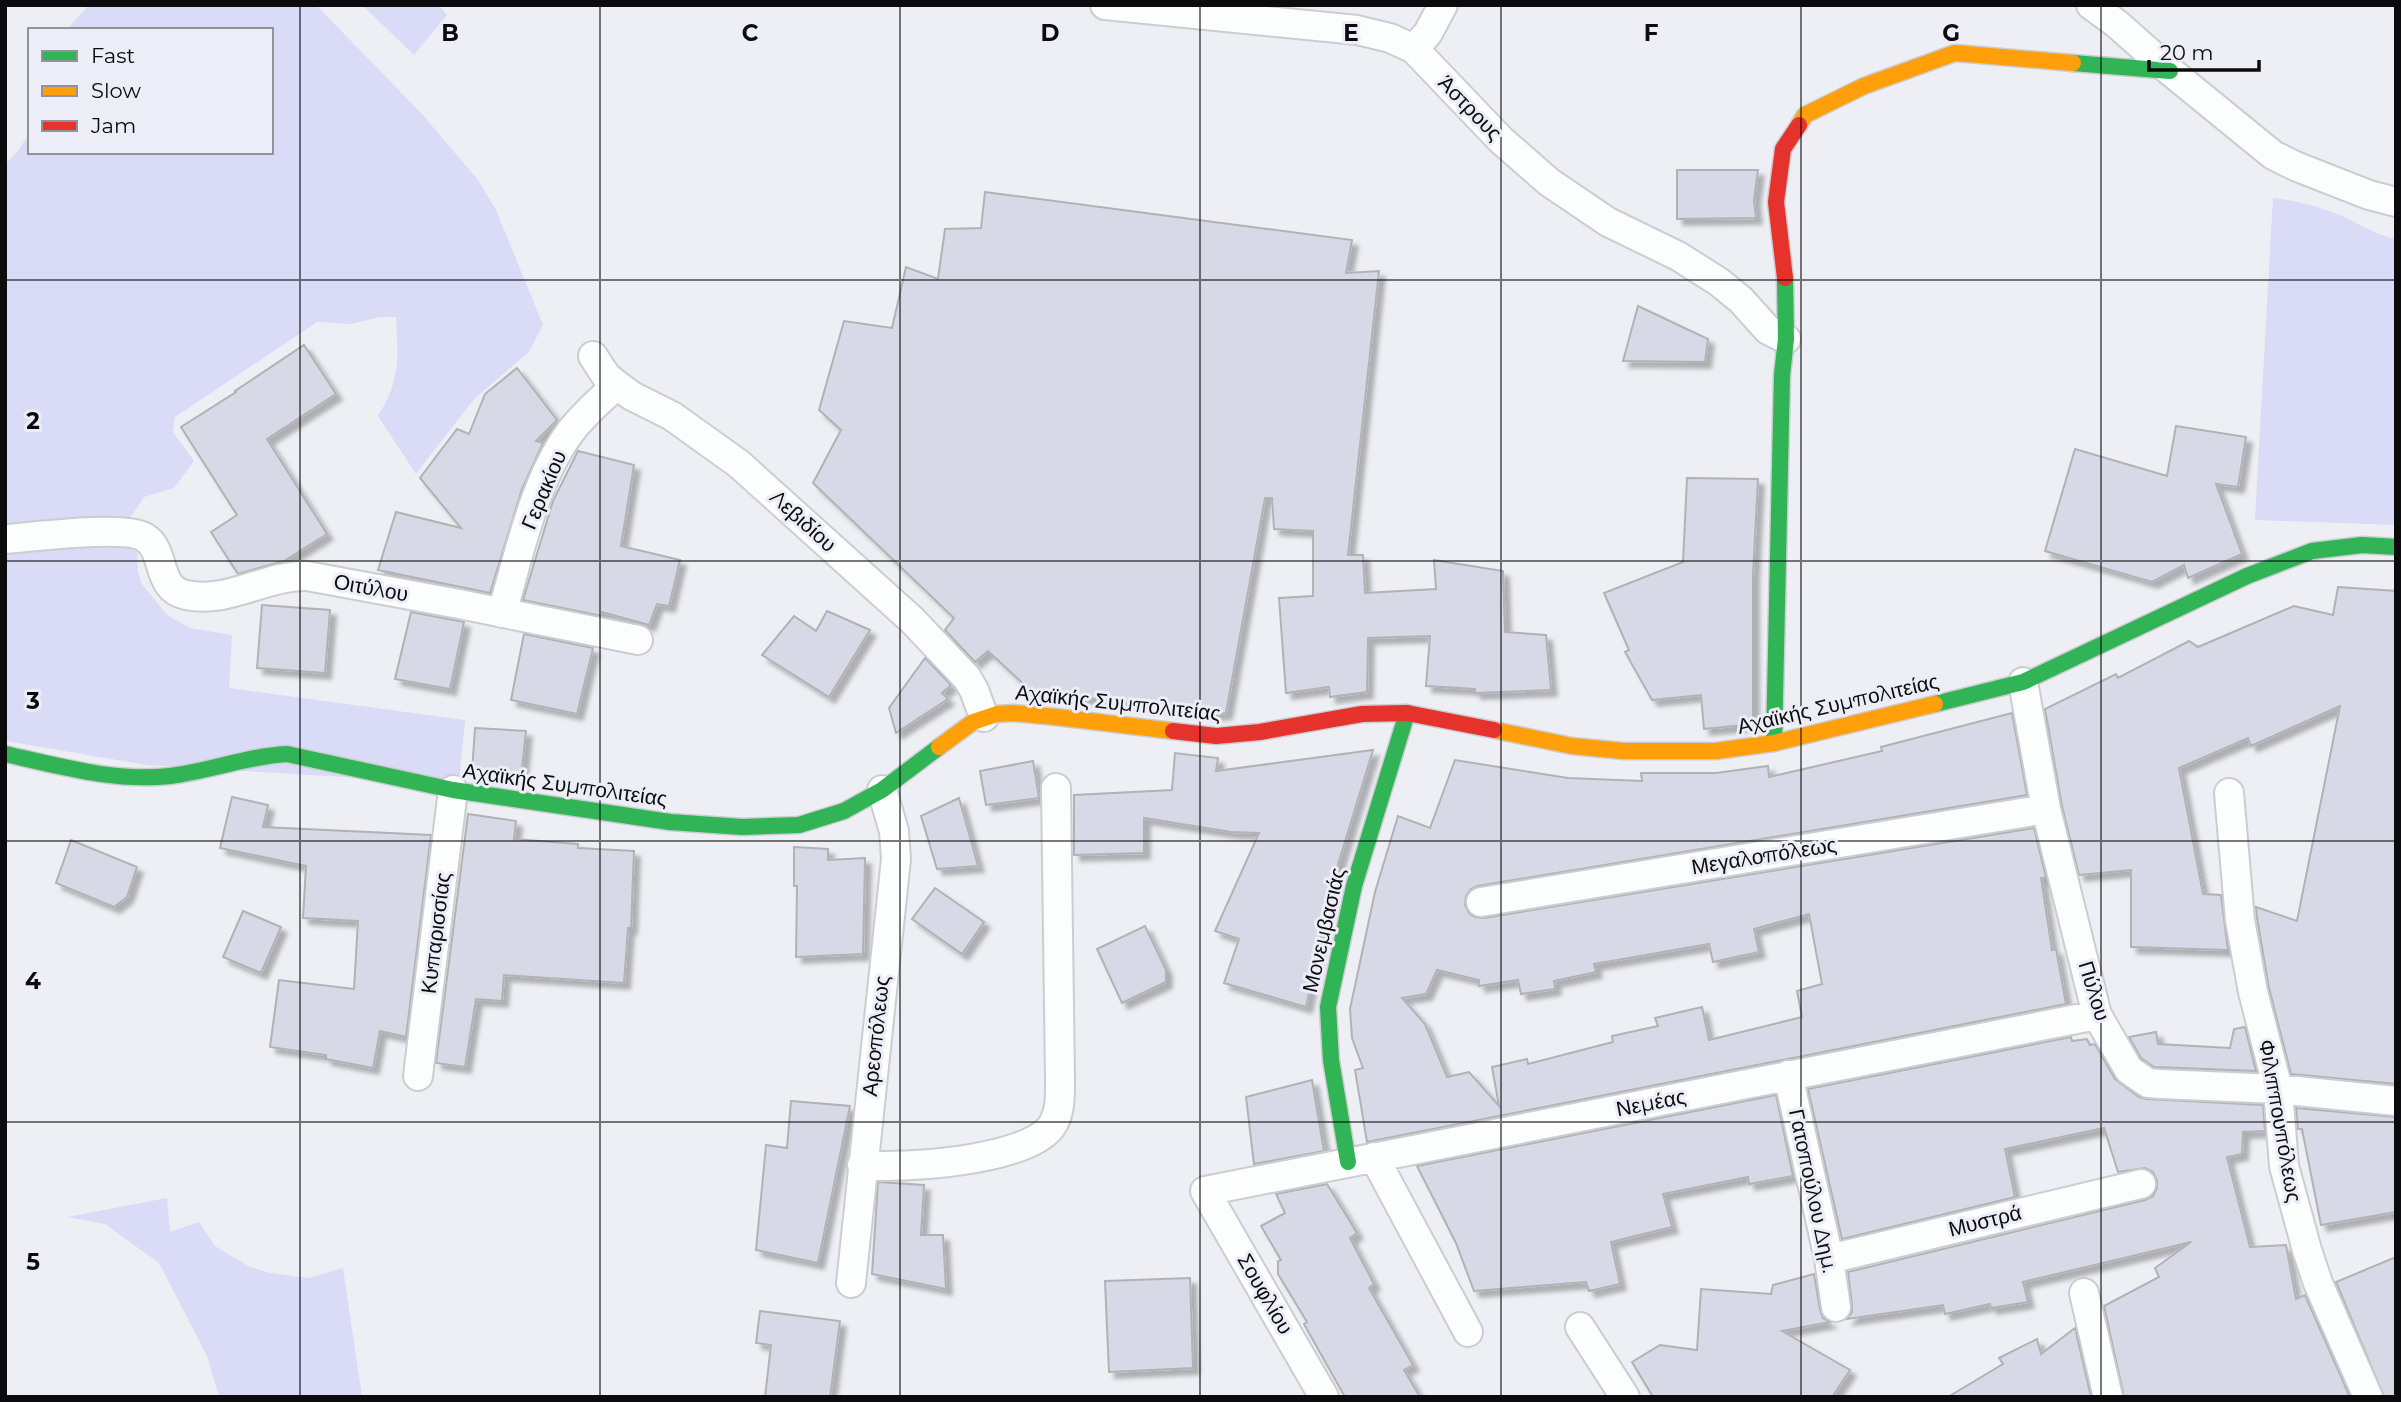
<svg xmlns="http://www.w3.org/2000/svg" width="2401" height="1402" font-family="Montserrat,sans-serif">
	<style>
		.green { fill: #d9dbf7 }
		.building { fill: #d7d9e7; stroke: #b2b2b5; stroke-width: 2; fill-rule: evenodd; filter: url(#shadow) }
		.lines { fill: none; stroke-linecap: round; stroke-linejoin: round }
		.street-casing { stroke: #cccdd1; stroke-width: 32 }
		.fast-casing { stroke: #cccdd1; stroke-width: 19 }
		.slow-casing { stroke: #cccdd1; stroke-width: 19 }
		.jam-casing { stroke: #cccdd1; stroke-width: 19 }
		.street { stroke: #fcfdfd; stroke-width: 28 }
		.fast { stroke: #30b455; stroke-width: 16 }
		.slow { stroke: #ff9f0a; stroke-width: 16 }
		.jam { stroke: #e5322d; stroke-width: 16 }
		.grid { fill: none; stroke: #0b0b0e; stroke-width: 2; stroke-opacity: 0.55 }
		.labels { text-anchor: middle; stroke-width: 6; stroke-linejoin: round; paint-order: stroke }
		.street-label { font-size: 21px; fill: #0b0b0e; stroke: #ecedf6 }
		.grid-label { font-size: 23px; text-anchor: middle; font-weight: bold; fill: #0b0b0e; stroke: #ecedf6; stroke-width: 6; stroke-linejoin: round; paint-order: stroke }
	</style>
	<defs>
		<filter id="shadow"><feDropShadow dx="6" dy="6" stdDeviation="2" flood-color="#0004"/></filter>
	</defs>
	<rect width="100%" height="100%" fill="#eeeff4"/>
	<path class="green" d="M89 5H316L422 114 478 180 496 210 543 325 529 352 474 399 416 474 378 416C401 379 398 359 396 317H379L352 324 317 322 175 417 173 432 194 461 174 488 144 497 130 518 5 527V164L18 151 30 132V152H271V30H66Z
		M362 5H439L447 15 414 55Z
		M2273 198C2298 201 2321 207 2344 217 2361 225 2377 235 2396 239V525L2255 520Z
		M44 545H137L138 572 142 584 167 615 190 628 232 635 229 688 465 720 459 784 147 765 5 741V549Z
		M167 1198 170 1232 199 1222 215 1246 248 1266 270 1273 308 1278 343 1268 362 1397H219L207 1356 159 1263 105 1224 67 1217Z"/>
	<path class="building" d="M1677 170H1758L1754 200 1756 218 1677 219Z
		M985 192 1352 240 1346 273 1379 271 1348 555H1363L1365 593 1436 589 1434 560 1503 571 1505 632 1546 635 1551 690 1475 693V689L1426 686 1430 636 1368 638 1367 692 1330 697 1329 687 1286 693 1279 598 1313 596V531L1274 529 1272 498H1265L1226 713 1216 714 1031 691 988 651 975 662 945 630 954 618 813 483 841 430 819 410 844 321 892 328 906 267 938 279 945 229 981 228Z
		M1638 306 1708 339 1705 362 1623 361Z
		M304 345 336 394 267 439 327 534 284 561 238 574 211 532 237 515 181 427 236 392 235 391Z
		M517 368 557 420 536 441 543 443 522 489 490 593 378 570 396 512 461 528 420 478 457 429 469 434 485 394Z
		M2176 426 2246 437 2238 487 2216 484 2242 554 2188 578 2184 565 2152 582 2045 551 2075 449 2167 476Z
		M578 451 634 465 621 546 680 560 669 606 657 604 649 625 602 612V616L523 600 553 501Z
		M1687 478 1758 479 1753 575V724L1704 729 1701 695 1652 700 1625 652 1629 650 1604 593 1683 562Z
		M2338 587 2396 591V1084L2291 1074 2269 988 2257 918 2256 907 2297 921 2340 706 2251 746 2248 738 2179 768 2203 894 2221 895 2228 950 2131 947V870L2079 875 2062 806 2045 709 2116 674 2118 678 2189 641 2198 647 2294 606 2333 615Z
		M262 605 330 610 325 673 257 668Z
		M827 611 870 630 829 697 762 655 794 616 816 631Z
		M411 612 464 622 450 689 395 679Z
		M524 634 593 648 577 714 511 700Z
		M925 658 951 685 942 693 948 699 896 733 889 708Z
		M2012 713 2027 795 1478 886 1471 889 1466 896 1465 905 1469 913 1475 917 1484 918 2034 828 2046 878H2041L2052 950 2056 949 2066 1004 1367 1142 1355 1070 1363 1068 1352 1038 1350 1009 1375 892 1398 816 1430 828 1455 760 1568 778 1642 781 1641 773H1716L1768 766 1769 777 1882 751 1881 747ZM1809 914 1822 984 1797 991 1802 1017 1709 1040 1702 1007 1655 1018 1658 1026 1612 1036 1613 1042 1528 1064 1527 1059 1492 1067 1499 1106 1469 1072 1447 1077 1425 1024 1402 998 1426 994 1437 970 1479 980V986L1518 980 1521 994 1555 989 1554 981 1596 972 1594 964 1709 944 1713 962 1759 952 1754 929Z
		M475 728 526 731 521 778 472 771Z
		M1373 750 1333 881 1306 1007 1224 983 1239 939 1215 931 1259 833 1231 832 1144 818V853L1074 855V795L1172 790 1175 753 1218 758 1216 771Z
		M1033 761 1039 798 986 805 980 771Z
		M232 797 268 805 263 827 431 835 406 1037 380 1031 373 1068 326 1059V1055L270 1047 279 980 354 989 358 921 303 918 306 866 220 848Z
		M959 798 978 866 937 869 921 816Z
		M468 814 516 821 514 839 578 844V848L634 851 631 928H628L624 983 504 975 502 1001 476 999 465 1067 436 1063Z
		M71 840 137 867 127 897 114 907 56 883Z
		M794 847 828 849V860L865 858 863 954 796 957 797 886H794Z
		M935 888 984 922 962 954 912 919Z
		M243 911 281 927 261 973 223 957Z
		M1145 926 1166 970V982L1122 1003 1097 949Z
		M2245 1027 2256 1071 2154 1067 2141 1058 2129 1037 2156 1032 2158 1044 2230 1048 2234 1029Z
		M2071 1037 2072 1041 2087 1039 2090 1045 2095 1044 2115 1079 2139 1097 2146 1099 2263 1105 2265 1131 2243 1132 2242 1154 2227 1157 2250 1247 2286 1245 2296 1299 2305 1295 2350 1397H2124L2104 1306 2159 1277 2155 1268 2191 1242 2023 1282 2028 1302 1991 1308 1990 1304 1945 1314 1943 1305 1847 1319 1852 1312V1305L1848 1272 2145 1200 2153 1196 2157 1188V1181L2153 1172 2145 1168 2118 1172 2104 1128 2005 1149 2015 1197 1842 1239 1808 1089Z
		M1312 1080 1324 1151 1254 1164 1246 1097Z
		M1776 1095 1793 1176 1749 1184 1748 1177 1663 1194 1672 1227 1611 1242 1620 1284 1589 1291 1586 1282 1474 1291 1456 1243 1417 1166Z
		M791 1101 850 1106 818 1263 756 1250 766 1145 787 1148Z
		M2296 1108 2396 1117V1212L2321 1225 2302 1129H2298Z
		M878 1182 924 1185 921 1235H943L946 1289 872 1274Z
		M1327 1184 1357 1233 1350 1238 1374 1284 1369 1288 1413 1365 1404 1370 1420 1397H1345L1304 1324 1307 1322 1278 1274V1261L1281 1260 1261 1226 1285 1213 1276 1194Z
		M2396 1257V1397H2384L2336 1282Z
		M1814 1274 1820 1310 1823 1318 1830 1322 1782 1331 1850 1370 1832 1397H1653L1632 1362 1660 1345 1697 1350 1701 1289 1771 1294 1773 1285Z
		M1190 1278 1193 1368 1109 1372 1105 1281Z
		M760 1311 840 1321 830 1397H765L771 1345 756 1343Z
		M2075 1328 2091 1397H1948L2003 1364 1999 1358 2037 1339 2041 1354Z"/>
	<g class="lines">
		<defs>
			<path id="street" d="M1105 5 1357 30 1390 38 1414 49 1501 140 1549 182 1608 222 1678 256 1719 282 1741 300 1768 330 1786 339
				M2091 5 2117 24 2170 71 2273 155 2295 166 2369 195 2396 202
				M1414 49 1428 33 1443 5
				M593 356 606 376 617 385 632 396 672 416 739 464 912 620 967 678 974 690 984 717
				M5 539C33 537 123 525 144 537 167 550 155 589 186 595 229 604 265 575 307 576L459 604 638 640
				M502 613C519 555 534 480 571 431 584 414 601 399 617 385
				M2023 682 2046 809 2097 1015 2129 1070 2148 1083 2160 1084 2278 1089 2396 1101
				M2229 793 2240 920 2253 992 2278 1089 2284 1166 2307 1250 2318 1283 2368 1397
				M1481 902 2046 809
				M1788 1075 1829 1259 1836 1307
				M418 1076 453 790
				M1374 1157 1468 1332
				M862 1165C903 1169 1025 1161 1051 1127 1061 1113 1060 1095 1060 1079L1056 788
				M1829 1259 2141 1184
				M851 1283 896 859 894 831 882 790
				M2084 1293 2108 1397
				M1580 1327 1625 1397
				M1324 1397 1205 1191 2097 1015"/>
			<path id="fast" d="M2073 63 2170 71
				M1935 704 2023 682 2247 576 2312 551 2362 545 2396 547
				M1774 743 1782 375 1786 339 1785 278
				M5 754C60 766 114 782 170 776 210 771 248 756 287 754L453 790 670 822 742 827 799 825 844 811 882 790 939 747
				M1348 1162 1331 1060 1328 1007 1354 886 1407 713"/>
			<path id="slow" d="M1799 125 1805 115 1864 86 1955 53 2073 63
				M1494 730 1572 746 1623 751H1716L1774 743 1935 704
				M939 747 973 722 997 714 1013 713 1056 717 1173 731"/>
			<path id="jam" d="M1785 278 1776 202 1783 149 1799 125
				M1173 731 1216 736 1260 732 1362 714 1407 713 1494 730"/>
		</defs>
		<use href="#street" class="street-casing"/>
		<use href="#fast" class="fast-casing"/>
		<use href="#slow" class="slow-casing"/>
		<use href="#jam" class="jam-casing"/>
		<use href="#street" class="street"/>
		<use href="#fast" class="fast"/>
		<use href="#slow" class="slow"/>
		<use href="#jam" class="jam"/>
	</g>
	<path class="grid" d="M300 5V1397M600 5V1397M900 5V1397M1200 5V1397M1501 5V1397M1801 5V1397M2101 5V1397M5 280H2396M5 561H2396M5 841H2396M5 1122H2396"/>
	<g class="labels">
		<g class="street-label">
			<text transform="translate(1470 108) rotate(46)" y="7">Άστρους</text>
			<text transform="translate(544 490) rotate(-67)" y="7">Γερακίου</text>
			<text transform="translate(803 521) rotate(42)" y="7">Λεβιδίου</text>
			<text transform="translate(371 588) rotate(10)" y="7">Οιτύλου</text>
			<text transform="translate(1118 703) rotate(6)" y="7">Αχαϊκής Συμπολιτείας</text>
			<text transform="translate(1838 704) rotate(-13)" y="7">Αχαϊκής Συμπολιτείας</text>
			<text transform="translate(565 785) rotate(8)" y="7">Αχαϊκής Συμπολιτείας</text>
			<text transform="translate(1764 856) rotate(-9)" y="7">Μεγαλοπόλεως</text>
			<text transform="translate(1324 930) rotate(-77)" y="7">Μονεμβασιάς</text>
			<text transform="translate(436 933) rotate(-83)" y="7">Κυπαρισσίας</text>
			<text transform="translate(2094 991) rotate(73)" y="7">Πύλου</text>
			<text transform="translate(876 1036) rotate(-84)" y="7">Αρεοπόλεως</text>
			<text transform="translate(1651 1103) rotate(-11)" y="7">Νεμέας</text>
			<text transform="translate(2280 1121) rotate(80)" y="7">Φιλιππουπόλεως</text>
			<text transform="translate(1813 1191) rotate(78)" y="7">Γατοπούλου Δημ.</text>
			<text transform="translate(1985 1221) rotate(-14)" y="7">Μυστρά</text>
			<text transform="translate(1265 1294) rotate(60)" y="7">Σουφλίου</text>
		</g>
	</g>
	<g class="grid-label">
		<text x="450" y="41">B</text>
		<text x="750" y="41">C</text>
		<text x="1050" y="41">D</text>
		<text x="1351" y="41">E</text>
		<text x="1651" y="41">F</text>
		<text x="1951" y="41">G</text>
		<text x="33" y="429">2</text>
		<text x="33" y="709">3</text>
		<text x="33" y="989">4</text>
		<text x="33" y="1270">5</text>
	</g>
	<rect width="2401" height="1402" fill="none" stroke="#0b0b0e" stroke-width="14"/>
	<rect x="28" y="28" width="245" height="126" fill="#ecedf6" stroke="#929399" stroke-width="2"/>
	<rect x="42" y="51" width="35" height="10" fill="#30b455" stroke="#929399" stroke-width="2"/>
	<text x="91" y="63" font-size="21" fill="#0b0b0e">Fast</text>
	<rect x="42" y="86" width="35" height="10" fill="#ff9f0a" stroke="#929399" stroke-width="2"/>
	<text x="91" y="98" font-size="21" fill="#0b0b0e">Slow</text>
	<rect x="42" y="121" width="35" height="10" fill="#e5322d" stroke="#929399" stroke-width="2"/>
	<text x="91" y="133" font-size="21" fill="#0b0b0e">Jam</text>
	<path d="M2149 60v10h110v-10" fill="none" stroke="#0b0b0e" stroke-width="3.5"/>
	<text x="2160" y="60" font-size="21" fill="#0b0b0e" stroke="#ecedf6" stroke-width="5" paint-order="stroke">20 m</text>
</svg>
